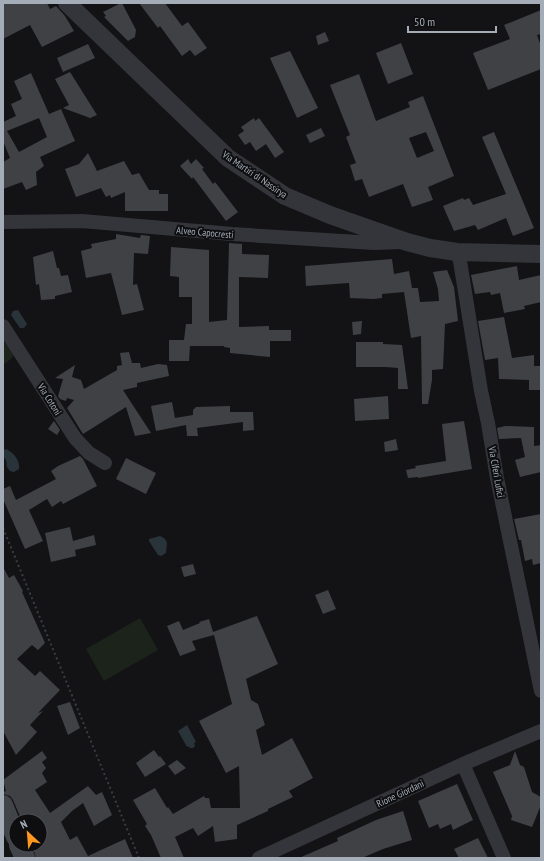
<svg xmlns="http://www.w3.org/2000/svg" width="544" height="861" font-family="'PT Sans Narrow',sans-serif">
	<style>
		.green { fill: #1b231b }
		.water { fill: #28343a }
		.building { fill: #3f4145; fill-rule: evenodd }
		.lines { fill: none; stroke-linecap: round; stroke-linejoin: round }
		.path { stroke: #393d41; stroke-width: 2; stroke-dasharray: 2 3; stroke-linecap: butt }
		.minor { stroke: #34353a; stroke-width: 14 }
		.tertiary { stroke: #34353a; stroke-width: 18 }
		.secondary { stroke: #41454a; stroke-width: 20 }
		.labels { text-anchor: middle; stroke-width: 4; stroke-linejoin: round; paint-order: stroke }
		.street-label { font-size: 10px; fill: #a3acb7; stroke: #0e0e10 }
	</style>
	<rect width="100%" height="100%" fill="#131315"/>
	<path class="green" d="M3 333 15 351 12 358 3 365Z
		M140 618 158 650 104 681 86 649Z"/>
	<path class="water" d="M18 310 27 324 24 328H20L11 315 13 311Z
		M6 449C14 453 20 460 19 469L14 472 10 471 7 467 6 460 3 456V450Z
		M160 536 164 538 167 542 166 553 161 556 158 555 149 541V539Z
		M187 725 196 742 194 743 195 746 193 748H190L188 746 187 747 178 731Z"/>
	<path class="building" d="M3 3H47L50 9 56 6 65 16 74 31 42 47 30 25 3 39Z
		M121 3H122L136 30 135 37 128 41 104 17 106 16 103 12Z
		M139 3H165L182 26 188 22 207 48 195 56 190 50 182 56 160 26 158 28Z
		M541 10V34L537 35 541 46V69L488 90 473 53 510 39 504 25Z
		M325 32 329 41 318 45 316 36Z
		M401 43 413 74 388 84 376 53Z
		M88 44 95 58 63 72 57 58Z
		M290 51 318 108 297 118 270 58Z
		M70 72 97 115 90 118 63 108 69 105 55 79Z
		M31 73 49 114 61 109 75 141 40 157 44 166 36 172 37 185 26 190 22 182 3 189V162L10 158 3 141V122L16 116 11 104 22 99 14 81ZM39 118 47 137 19 152 7 131Z
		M359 74 376 121 410 107 408 102 423 96 454 176 428 187 433 200 412 207 403 184 369 197 362 179 355 181 350 165 356 163 346 137 350 135 330 85ZM426 132 434 151 417 158 409 138Z
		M254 118 255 121 259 118 284 152 275 158 266 144 256 151 250 142 245 145 238 135 244 131 241 127Z
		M321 128 325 136 310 143 306 135Z
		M494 132 534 228 513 236 506 218 478 230 475 225 454 231 443 206 463 198 464 200 469 198 473 205 506 194 482 137Z
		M88 153 97 171 124 161 132 175 139 173 149 190H159V194H168V211H125V192L111 198 110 195 106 197 101 188 76 197 65 169 79 164Z
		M188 159 191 164 196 159 204 168 202 169 213 184 215 182 238 212 226 221 193 177 192 179 180 166Z
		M116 234 140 238 141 235 150 236 148 254 134 253 133 285 137 284 144 310 122 315 111 273 86 278 81 251 92 248 91 244 116 239Z
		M229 243 242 244V254L269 255 268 278 239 277V327L269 326V330H291V341H270V357L230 353V348L224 347V346H190L189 361H169V340H184L186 324H192V297H179V277L170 276 171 247 209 250V322L227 320Z
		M53 251 57 268H59L61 276 68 275 72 292 55 296V299L41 300 39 284 36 285 33 257Z
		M392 259 394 274 409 271 412 288H418L420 302 439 301 438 289 433 272 447 270 454 287 458 321 445 324 443 369 432 370V380L428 404H422L421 336 411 338 404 292 382 294V298L374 299 350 298 349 283 306 286 305 266Z
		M517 266 519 280 541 275V302L524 306 525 309 504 313 500 293 491 295 490 292 475 294 471 275Z
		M504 317 512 358 534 355V366H540L541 372V390H529V380L499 379 498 358 485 360 478 321Z
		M362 321 361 334 353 335 352 322Z
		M356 342H383V344L402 345 408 389H398V368L386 367H356Z
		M129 352 132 363H140L141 368 158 364 167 365 169 376 137 383V387L123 390 151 433 135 436 126 407 83 434 67 408 74 400 67 398 66 401 60 399 58 396 63 379 55 378 75 365 72 377 81 380 84 389 117 370V366L122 365 120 353Z
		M388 396 389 419 355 421 354 399Z
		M172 402 175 418 193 415V410L196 407 230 406V412H253L254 430 243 431V422L197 428 198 436H187L186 425 156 431 151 406Z
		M54 421 60 430 57 435 48 429Z
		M464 421 472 469 418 478V477L408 478 406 470 416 468 415 466 446 461 442 424Z
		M505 426 534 427V446L541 445V472L520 477 515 460 525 457 521 438 499 439 497 428Z
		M396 439 398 450 385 452 384 442Z
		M80 456 83 459 97 486 63 504 61 501 52 507 47 499 29 510 43 541 25 549 3 499V489L10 486 16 500 56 479 51 471 58 466Z
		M126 458 156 473 146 494 116 479Z
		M541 514V563L533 565 532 559 525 561 521 540H519L514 519Z
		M70 527 73 541 94 535 96 545 75 550 76 556 51 562 45 533Z
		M193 564 196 574 184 577 181 567Z
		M3 567 9 578 14 575 23 591 22 592 45 643 38 650 32 645 17 659 35 676 40 671 60 690 38 713 43 711 30 725 37 732 16 755 3 731Z
		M328 590 336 609 323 614 315 595Z
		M257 616 278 664 246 679 251 700 258 704 265 725 256 730 262 755 292 738 313 778 289 791 293 797 268 809V811L237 825V839L215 842 213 826 198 836 193 828 175 837 184 858H161L151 835 145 826 147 824 133 800 155 788 167 808 168 807 173 814 204 796 205 798H209L211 808H240L239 766 226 773 199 721 232 704 214 635 192 641 196 650 180 656 167 626 179 621 183 630 200 623 199 622 209 619 213 632Z
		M70 702 80 728 68 735 57 706Z
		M154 750 159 757 160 756 166 764 145 777 136 763Z
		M42 751 47 758 42 762 46 768 42 773 47 782 35 790 50 813 88 786 96 795 102 792 112 815 94 826 83 803 72 811 61 822 70 840 77 836 88 856 125 839 133 858H36L32 845H40V821H22L13 800 10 796 3 794V792L6 791 3 780Z
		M515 751 520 765 524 767 532 792 541 797V805L532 827 511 820 512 816 493 772 510 765Z
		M177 760 186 768 175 775 168 766Z
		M457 784 473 820 453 830 451 824 440 829 438 824 429 828 418 801Z
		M403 811 412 840 383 849 362 858H299L338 841 337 838 376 820Z
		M478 838 488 858H459L454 849Z"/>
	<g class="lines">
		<path class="path" d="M3 528 139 858"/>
		<path class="minor" d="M3 222 82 221 232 234 374 243 402 242
			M457 252 460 261 481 391 488 423 497 478 541 691
			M3 326 75 438 89 453 105 463
			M463 764 504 858
			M259 858 463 764 541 731"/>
		<path class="tertiary" d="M67 3 228 158 285 196 330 215 407 242 430 248 457 252 541 254"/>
		<path class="secondary" d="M3 805 16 837
			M19 845 25 858"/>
	</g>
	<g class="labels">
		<g class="street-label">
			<text transform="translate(255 174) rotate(34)" y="4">Via Martiri di Nassirya</text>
			<text transform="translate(205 232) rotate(5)" y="4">Alveo Capocresti</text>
			<text transform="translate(50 399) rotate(58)" y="4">Via Cotoni</text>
			<text transform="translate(497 472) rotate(80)" y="4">Via Ciferi Lufici</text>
			<text transform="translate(400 793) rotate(-25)" y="4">Rione Giordani</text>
		</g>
	</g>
	<rect width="544" height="861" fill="none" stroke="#a3acb7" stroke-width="8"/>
	<g transform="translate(28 833) rotate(334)"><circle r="19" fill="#0e0e10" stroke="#4a4d53"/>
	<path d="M0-3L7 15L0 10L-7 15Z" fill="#ff9721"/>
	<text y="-6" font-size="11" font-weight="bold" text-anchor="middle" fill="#a3acb7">N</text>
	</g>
	<path d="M408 26v6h88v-6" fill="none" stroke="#a3acb7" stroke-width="2"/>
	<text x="414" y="26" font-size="12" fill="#a3acb7" stroke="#0e0e10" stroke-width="3" paint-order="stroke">50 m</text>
</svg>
